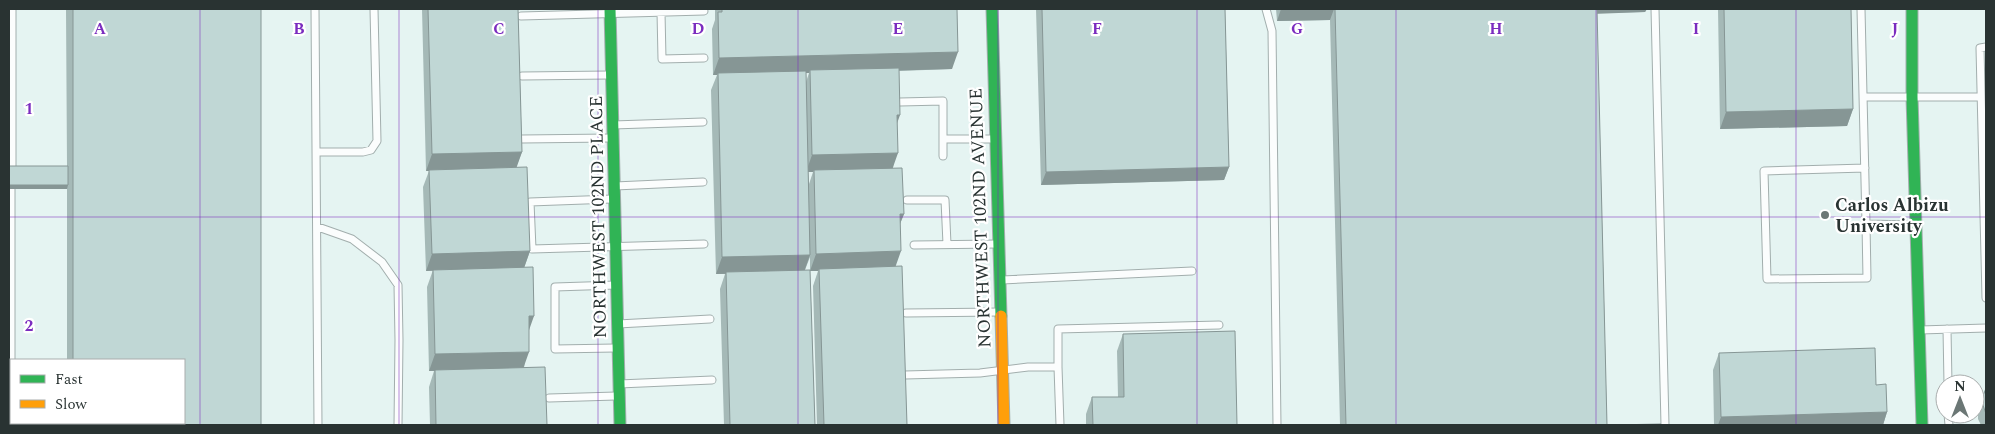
<svg xmlns="http://www.w3.org/2000/svg" width="1995" height="434" font-family="Spectral,serif">
	<style>
		.lines { fill: none; stroke-linecap: round; stroke-linejoin: round }
		.lane-casing { stroke: #a2aead; stroke-width: 9 }
		.fast-casing { stroke: #a2aead; stroke-width: 13 }
		.slow-casing { stroke: #a2aead; stroke-width: 13 }
		.lane { stroke: #fbfdfd; stroke-width: 7 }
		.fast { stroke: #30b455; stroke-width: 11 }
		.slow { stroke: #ff9f0a; stroke-width: 11 }
		.wall { fill: #a5b9b7; fill-rule: evenodd }
		.shaded-wall { fill: #869695 }
		.building { fill: #c0d7d5; stroke: #869695 }
		.grid { fill: none; stroke: #7b2cbf; stroke-width: 1; stroke-opacity: 0.55 }
		.poi-dot { fill: #6b7775; stroke: #fff; stroke-width: 2 }
		.labels { text-anchor: middle; stroke-width: 4.5; stroke-linejoin: round; paint-order: stroke }
		.poi-label { font-size: 18px; font-weight: bold; fill: #293332; stroke: #fff; text-anchor: start }
		.street-label { font-size: 18px; fill: #293332; stroke: #fff }
		.grid-label { font-size: 16px; text-anchor: middle; font-weight: bold; fill: #7b2cbf; stroke: #fff; stroke-width: 4.5; stroke-linejoin: round; paint-order: stroke }
	</style>
	<rect width="100%" height="100%" fill="#e5f4f2"/>
	<g class="lines">
		<defs>
			<path id="lane" d="M315 9 318 425
				M1266 9 1272 31 1277 425
				M1655 9 1665 425
				M1861 9 1866 224 1914 225
				M661 12 662 59 704 58
				M521 16 704 11
				M1986 47 1980 48 1986 298
				M522 76 609 75
				M1863 97H1981
				M900 102 943 101V139H995
				M613 125 703 122
				M522 139 610 138
				M943 139V156
				M317 152H363L371 150 377 141 374 9
				M1865 168 1764 171 1767 279 1867 278 1866 224
				M12 171V9
				M615 186 703 182
				M612 199 530 202 532 249 704 244
				M907 200H945L947 244
				M318 227 352 239 382 262 398 285 399 340 398 425
				M914 245 998 244
				M1002 280 1192 271
				M906 313 1000 312
				M618 324 710 319
				M1947 329 1948 384
				M1920 330 1986 328
				M615 348 555 349V287L616 285
				M1058 367 1060 425
				M905 375 980 373 1028 367H1058V329L1219 325
				M619 384 712 380
				M549 398 616 396
				M1948 414 1949 425
				M11 425V189"/>
			<path id="fast" d="M610 9 620 425
				M992 9 1001 316
				M1912 9V97L1922 425"/>
			<path id="slow" d="M1001 316 1004 425"/>
		</defs>
		<use href="#lane" class="lane-casing"/>
		<use href="#fast" class="fast-casing"/>
		<use href="#slow" class="slow-casing"/>
		<use href="#lane" class="lane"/>
		<use href="#fast" class="fast"/>
		<use href="#slow" class="slow"/>
	</g>
	<path class="wall" d="M66 9H261V425H67V423H184V360H67V189H9L67 166Z
		M422 9H518L522 152 516 167 530 251 524 268 529 330 524 368 547 425H430L429 387 434 371H429L427 287 433 270 426 271 423 187 429 171H426Z
		M715 9H957L952 69 899 71 897 123 893 168 904 214 900 224 895 267 907 425H817L813 286 818 271H810L815 425H724L720 289 725 274H716L711 90 717 75H713L712 29 715 20ZM806 73H809L806 82ZM808 172H813L809 184ZM810 257V270H805Z
		M1036 9H1225L1229 167 1224 180 1041 185Z
		M1276 9H1647L1645 12 1597 13 1607 425H1340L1330 20 1277 21Z
		M1718 9H1851L1853 109 1847 126 1720 129Z
		M1123 334 1237 425H1086V414L1092 397H1118L1117 351Z
		M1719 353 1876 385 1887 412 1883 425H1714L1713 370Z
		M1986 388V425H1981L1978 419V409Z"/>
	<path class="shaded-wall" d="M1281 9H1334L1330 20 1277 21Z
		M1594 9H1647L1645 12 1592 14Z
		M958 52 952 69 810 73V70L809 73 718 75V73L717 75H713L719 58Z
		M1853 109 1847 126 1720 129 1726 112Z
		M897 115H900L894 132Z
		M522 152 516 169 426 171 432 154Z
		M898 153 892 170H814L813 172H806L812 155Z
		M1229 167 1224 180 1041 185 1046 172Z
		M9 185H68L67 189H9Z
		M900 214H904L897 231Z
		M530 251 524 268 426 271 432 254Z
		M901 251 895 268 819 269 818 271H810L816 254Z
		M810 255 804 272 716 274 722 257Z
		M529 316H534L528 333Z
		M529 352 523 369 429 371 435 354Z
		M1887 412 1883 425H1718L1721 417Z"/>
	<path class="building" d="M73 9H261V425H73V423H184V360H73Z
		M428 9H518L522 152 432 154Z
		M722 9H957L958 52 719 58 718 12H722Z
		M1042 9H1225L1229 167 1046 172Z
		M1335 9H1597L1607 425H1346Z
		M1724 9H1851L1853 109 1726 112Z
		M899 68 900 115H897L898 153 812 155 810 70Z
		M806 71 810 255 722 257 718 73Z
		M9 166H68V185H9Z
		M527 167 530 251 432 254 429 170Z
		M902 168 904 214H900L901 251 816 254 814 170Z
		M902 266 907 425H824L819 269Z
		M533 267 534 316H529V352L435 354 433 270Z
		M810 270 815 425H730L726 272Z
		M1235 331 1237 425H1093L1092 397H1124L1123 334Z
		M1875 348 1876 385 1886 384 1887 412 1721 417 1719 353Z
		M545 367 547 425H436L435 370Z
		M1986 388V414L1983 405V396Z
		M1661 424V425H1612Z"/>
	<path class="grid" d="M200 9V425M399 9V425M598 9V425M798 9V425M998 9V425M1197 9V425M1396 9V425M1596 9V425M1796 9V425M9 217H1986"/>
	<circle class="poi-dot" cx="1825" cy="215" r="5"/>
	<g class="labels">
		<g class="poi-label">
			<text x="1835" y="211">Carlos Albizu<tspan x="1835" dy="21">University</tspan></text>
		</g>
		<g class="street-label">
			<text transform="translate(598 217) rotate(-91)" y="6">NORTHWEST 102ND PLACE</text>
			<text transform="translate(980 218) rotate(-92)" y="6">NORTHWEST 102ND AVENUE</text>
		</g>
	</g>
	<g class="grid-label">
		<text x="100" y="34">A</text>
		<text x="299" y="34">B</text>
		<text x="499" y="34">C</text>
		<text x="698" y="34">D</text>
		<text x="898" y="34">E</text>
		<text x="1097" y="34">F</text>
		<text x="1297" y="34">G</text>
		<text x="1496" y="34">H</text>
		<text x="1696" y="34">I</text>
		<text x="1895" y="34">J</text>
		<text x="29" y="114">1</text>
		<text x="29" y="331">2</text>
	</g>
	<rect width="1995" height="434" fill="none" stroke="#293332" stroke-width="20"/>
	<rect x="10" y="359" width="175" height="65" fill="#ffffff" stroke="#a9adad"/>
	<rect x="20" y="375" width="25" height="8" fill="#30b455" stroke="#a9adad"/>
	<text x="55" y="384" font-size="15" fill="#293332">Fast</text>
	<rect x="20" y="400" width="25" height="8" fill="#ff9f0a" stroke="#a9adad"/>
	<text x="55" y="409" font-size="15" fill="#293332">Slow</text>
	<g transform="translate(1960 399)"><circle r="24" fill="#ffffff" stroke="#a9adad"/>
	<path d="M0-4L9 19L0 12L-9 19Z" fill="#6b7775"/>
	<text y="-8" font-size="14" font-weight="bold" text-anchor="middle" fill="#293332">N</text>
	</g>
</svg>
